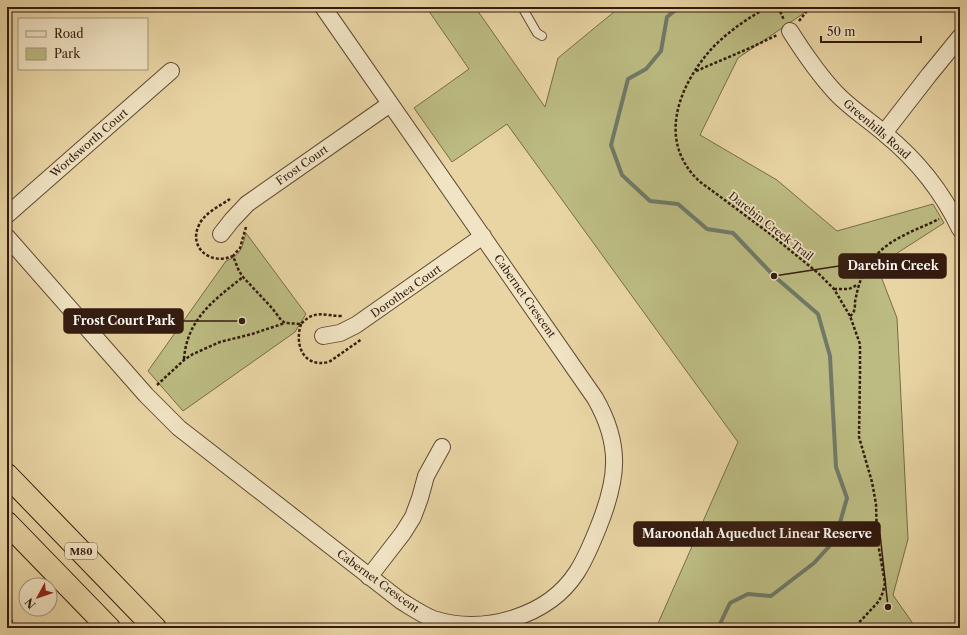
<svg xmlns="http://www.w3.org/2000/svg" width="967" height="635" font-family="'Libre Caslon Text',serif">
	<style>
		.green { fill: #bcbc82; stroke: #786c48 }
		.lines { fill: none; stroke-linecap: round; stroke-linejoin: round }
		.stream { stroke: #707a68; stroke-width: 4 }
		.lane-casing { stroke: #604a34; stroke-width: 10 }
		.street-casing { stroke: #604a34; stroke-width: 18 }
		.highway-casing { stroke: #331b0f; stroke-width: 24 }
		.path { stroke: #331b0f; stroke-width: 2.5; stroke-dasharray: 3 2; stroke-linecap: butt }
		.lane { stroke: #f1e4c4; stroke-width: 8 }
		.street { stroke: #f1e4c4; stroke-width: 16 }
		.highway { stroke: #e9d5a4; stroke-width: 22 }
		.labels { text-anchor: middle; stroke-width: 3.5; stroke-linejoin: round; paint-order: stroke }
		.shield { fill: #f1e4c4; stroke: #6c5745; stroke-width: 1 }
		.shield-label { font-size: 10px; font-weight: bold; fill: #331b0f }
		.street-label { font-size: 11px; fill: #331b0f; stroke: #f1e4c4 }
		.leader { fill: none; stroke: #331b0f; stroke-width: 1.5 }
		.callout-dot { fill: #331b0f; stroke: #f1e4c4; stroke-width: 1.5 }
		.callout { fill: #331b0f; stroke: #331b0f; stroke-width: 1.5 }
		.callout-label { font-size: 12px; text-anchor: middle; font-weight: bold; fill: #fff }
	</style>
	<rect width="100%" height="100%" fill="#e9d5a4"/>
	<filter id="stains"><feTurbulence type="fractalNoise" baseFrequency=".005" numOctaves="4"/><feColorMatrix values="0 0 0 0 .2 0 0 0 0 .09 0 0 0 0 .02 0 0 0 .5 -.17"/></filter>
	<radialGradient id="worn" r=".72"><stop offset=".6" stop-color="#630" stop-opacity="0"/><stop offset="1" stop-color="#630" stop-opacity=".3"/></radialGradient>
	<path class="green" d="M426 7H475L545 107 558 58 620 7H813L738 58 700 135 777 180 837 231 933 204 944 223 877 266 897 318 908 539 893 595 916 628H656L738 442 507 124 452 162 414 108 469 69Z
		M246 233 306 314 295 332 183 411 148 371 226 261C241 255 242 248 246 233Z"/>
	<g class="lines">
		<path class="stream" d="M679 7 667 17 661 51 646 69 628 79 611 145 622 175 650 201 678 204 707 229 733 233 774 276 818 314 830 356 836 467 847 498 835 540 814 563 771 596 748 594 730 603 718 628"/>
		<defs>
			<path id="lane" d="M522 7 537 33 542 36"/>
			<path id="street" d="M790 31C804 53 818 74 836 93 850 108 869 120 885 134 917 160 942 191 960 229
				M884 133 929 75 960 37
				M7 215 171 71
				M221 234 232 220 247 204 390 104
				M7 237 146 395 179 428 401 601C411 607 421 614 433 619 484 635 548 617 577 572 586 558 592 543 598 528 618 479 622 445 595 398L323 7
				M323 336 340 333 356 325 483 236
				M369 577 403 533 413 517 420 498 426 476 442 447"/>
			<path id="highway" d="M7 475 155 628
				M7 523 109 628"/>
		</defs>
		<use href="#lane" class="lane-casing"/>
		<use href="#street" class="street-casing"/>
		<use href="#highway" class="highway-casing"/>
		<path class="path" d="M768 7C746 19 723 35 707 54 676 92 659 143 699 181L769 233 818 273 834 289 850 316 860 344V373L859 437 872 482 876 504 877 538 885 583 883 592 879 601 854 628
			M778 7 784 20
			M799 21 810 7
			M696 71 750 48 777 35
			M230 199C220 206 204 213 199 225 188 247 210 266 233 256
			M246 227 240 248 233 256 239 271 243 277 272 308 281 320 285 323 301 324C315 309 324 316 342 316
			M834 289H849L857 285
			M850 316C855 313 855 307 855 302 858 286 861 275 871 262 886 239 915 231 939 219
			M301 324C294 346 304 368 329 362L362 339
			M184 359C187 319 214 300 243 277
			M157 385 184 360 193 354 220 342 252 334 285 323
			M7 616 18 628"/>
		<use href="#lane" class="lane"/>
		<use href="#street" class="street"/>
		<use href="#highway" class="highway"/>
	</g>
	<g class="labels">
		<rect class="shield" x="65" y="543" width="32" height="16" rx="3"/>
		<g class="shield-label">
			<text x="81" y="555">M80</text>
		</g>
		<g class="street-label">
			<text transform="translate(877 129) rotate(41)" y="4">Greenhills Road</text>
			<text transform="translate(89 143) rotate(-41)" y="4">Wordsworth Court</text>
			<text transform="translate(302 165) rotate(-35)" y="4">Frost Court</text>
			<text transform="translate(771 226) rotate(38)" y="4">Darebin Creek Trail</text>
			<text transform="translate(406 291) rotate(-35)" y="4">Dorothea Court</text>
			<text transform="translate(525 296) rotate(55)" y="4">Cabernet Crescent</text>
			<text transform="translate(378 581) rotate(36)" y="4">Cabernet Crescent</text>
		</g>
	</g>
	<path class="leader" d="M774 276L839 266M242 321L183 321M888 607L880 534"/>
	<g class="callout-dot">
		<circle cx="774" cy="276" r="4"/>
		<circle cx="242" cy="321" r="4"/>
		<circle cx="888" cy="607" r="4"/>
	</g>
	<g class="callout">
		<rect x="839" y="254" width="107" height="24" rx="4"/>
		<rect x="64" y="309" width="119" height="24" rx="4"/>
		<rect x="634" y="522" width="246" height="24" rx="4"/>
	</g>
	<g class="callout-label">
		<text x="893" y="270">Darebin Creek</text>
		<text x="124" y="325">Frost Court Park</text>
		<text x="757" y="538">Maroondah Aqueduct Linear Reserve</text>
	</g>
	<rect width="967" height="635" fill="none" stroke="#e9d5a4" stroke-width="24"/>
	<rect x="8" y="8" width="951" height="619" fill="none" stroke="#331b0f" stroke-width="2"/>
	<rect x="12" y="12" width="943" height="611" fill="none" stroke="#331b0f"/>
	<rect x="18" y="18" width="130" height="52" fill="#f1e4c4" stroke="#a5947c"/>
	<rect x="26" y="31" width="20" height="6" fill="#f1e4c4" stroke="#a5947c"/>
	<text x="54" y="38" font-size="12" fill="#331b0f">Road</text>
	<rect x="26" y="48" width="20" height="12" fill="#bcbc82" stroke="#a5947c"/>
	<text x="54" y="58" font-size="12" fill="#331b0f">Park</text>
	<g transform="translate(38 597) rotate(230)"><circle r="19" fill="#f1e4c4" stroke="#a5947c"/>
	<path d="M0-3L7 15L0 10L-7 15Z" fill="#8f2418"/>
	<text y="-6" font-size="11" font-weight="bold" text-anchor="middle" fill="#331b0f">N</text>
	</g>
	<path d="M821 36v6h100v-6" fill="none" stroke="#331b0f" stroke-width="2"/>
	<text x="827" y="36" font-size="12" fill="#331b0f" stroke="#f1e4c4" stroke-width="3" paint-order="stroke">50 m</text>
	<rect width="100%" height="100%" filter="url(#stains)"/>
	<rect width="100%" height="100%" fill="url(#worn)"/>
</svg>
